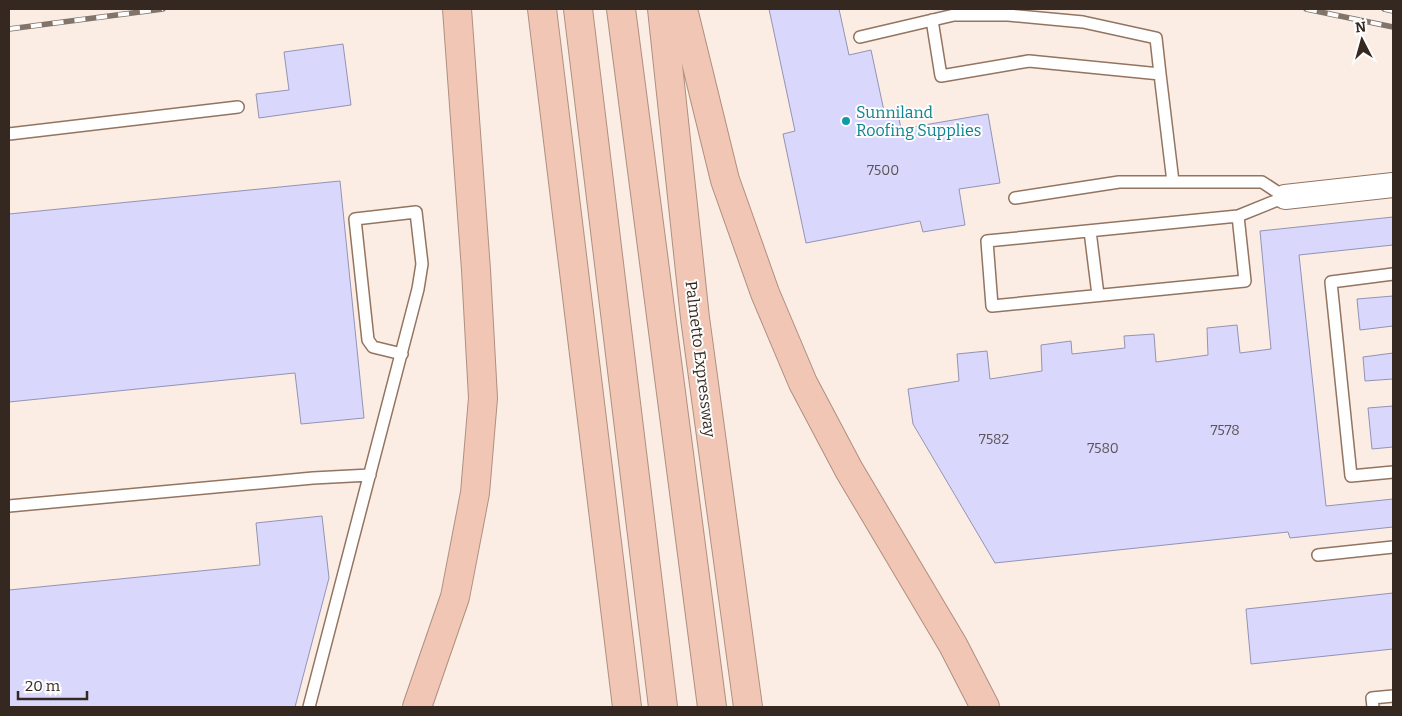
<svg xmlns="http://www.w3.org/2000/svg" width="1402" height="716" font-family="Bitter,serif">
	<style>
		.building { fill: #d9d8fc; stroke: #9493b4 }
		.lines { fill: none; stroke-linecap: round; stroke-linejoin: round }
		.lane-casing { stroke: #937460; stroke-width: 14 }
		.street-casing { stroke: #937460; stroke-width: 26 }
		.highway-casing { stroke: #af8f80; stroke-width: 30 }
		.lane { stroke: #fff; stroke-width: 11 }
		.street { stroke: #fff; stroke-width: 24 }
		.highway { stroke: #f1c6b4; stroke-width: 28 }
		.rail-casing { stroke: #81746b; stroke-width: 5.5 }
		.rail { stroke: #fdfdfd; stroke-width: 4; stroke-dasharray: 11; stroke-linecap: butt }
		.culture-dot { fill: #0f9aa8; stroke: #fdfdfd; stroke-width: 2 }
		.labels { text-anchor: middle; stroke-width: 4; stroke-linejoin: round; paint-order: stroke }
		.number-label { font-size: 14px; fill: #5e5457 }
		.culture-label { font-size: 16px; fill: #0d838f; stroke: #fdfdfd; text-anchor: start }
		.street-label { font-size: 16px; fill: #352820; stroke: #fdfdfd }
	</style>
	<rect width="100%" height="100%" fill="#fbede4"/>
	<path class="building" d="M769 9H839L849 55 871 50 884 111 897 108 901 129 988 114 1000 183 959 189 965 225 923 232 920 221 806 243 783 134 795 131Z
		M343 44 351 105 259 118 256 94 289 90 284 52Z
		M340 181 364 418 301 424 295 373 9 402V214Z
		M1393 217V245L1299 255 1326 506 1393 499V527L1290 538 1288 532 995 563 913 424 908 389 959 381 957 354 987 351 990 379 1042 371 1041 345 1071 341 1072 354 1125 348 1124 336 1154 334 1156 362 1208 355 1207 328 1237 325 1240 353 1271 349 1260 231Z
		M1393 296V326L1360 330 1357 299Z
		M1393 353V379L1365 381 1363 357Z
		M1393 406V447L1372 449 1368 408Z
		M322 516 329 578 295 707H9V590L260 565 256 523Z
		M1393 593V649L1251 664 1246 609Z"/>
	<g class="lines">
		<defs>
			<path id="lane" d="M932 20 941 76 1029 61 1160 74 1173 182
				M860 37 954 15H1008L1083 22 1156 38 1160 74
				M9 134 238 107
				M1015 198 1119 182H1262L1285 197
				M1238 216 1245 281 992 306 987 241 1238 216 1285 197
				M1090 231 1098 295
				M1393 274 1331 282 1351 476 1393 472
				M9 506 313 478 370 475
				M1318 555 1393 547
				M309 707 418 289 422 264 416 212 355 219 368 340 373 347 402 354
				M1373 707 1372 698 1393 696"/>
			<path id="street" d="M1285 197 1393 185"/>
			<path id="highway" d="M542 9 627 707
				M578 9 663 707
				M621 9 712 707
				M662 9 695 318 748 707
				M683 9 725 180 765 293 803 383 849 470 953 645 985 707
				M417 707 455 597 475 493 483 398 476 270 457 9"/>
		</defs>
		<use href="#lane" class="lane-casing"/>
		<use href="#street" class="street-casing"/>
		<use href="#highway" class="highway-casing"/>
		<use href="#lane" class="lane"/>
		<use href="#street" class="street"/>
		<use href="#highway" class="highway"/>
		<defs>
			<path id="rail" d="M1306 9 1393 27
				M1384 9 1393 11
				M9 29 163 9"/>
		</defs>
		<use href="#rail" class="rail-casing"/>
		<use href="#rail" class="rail"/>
	</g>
	<circle class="culture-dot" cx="846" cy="121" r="5"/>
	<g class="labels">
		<g class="number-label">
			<text x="883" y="175">7500</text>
			<text x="1225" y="435">7578</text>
			<text x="994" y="444">7582</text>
			<text x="1103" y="453">7580</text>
		</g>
		<g class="culture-label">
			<text x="856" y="118">Sunniland<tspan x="856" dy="18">Roofing Supplies</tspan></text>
		</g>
		<g class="street-label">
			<text transform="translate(701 359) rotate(83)" y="6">Palmetto Expressway</text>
		</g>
	</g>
	<rect width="1402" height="716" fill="none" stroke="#352820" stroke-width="20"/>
	<g transform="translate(1362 40) rotate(354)" stroke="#fdfdfd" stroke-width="4" paint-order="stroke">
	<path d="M0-4L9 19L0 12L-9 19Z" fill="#352820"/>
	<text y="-8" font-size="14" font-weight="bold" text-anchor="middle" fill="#352820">N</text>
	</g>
	<path d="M18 691v8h69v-8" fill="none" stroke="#352820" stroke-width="2.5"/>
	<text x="25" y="691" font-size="15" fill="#352820" stroke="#fdfdfd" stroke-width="4" paint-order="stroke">20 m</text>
</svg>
